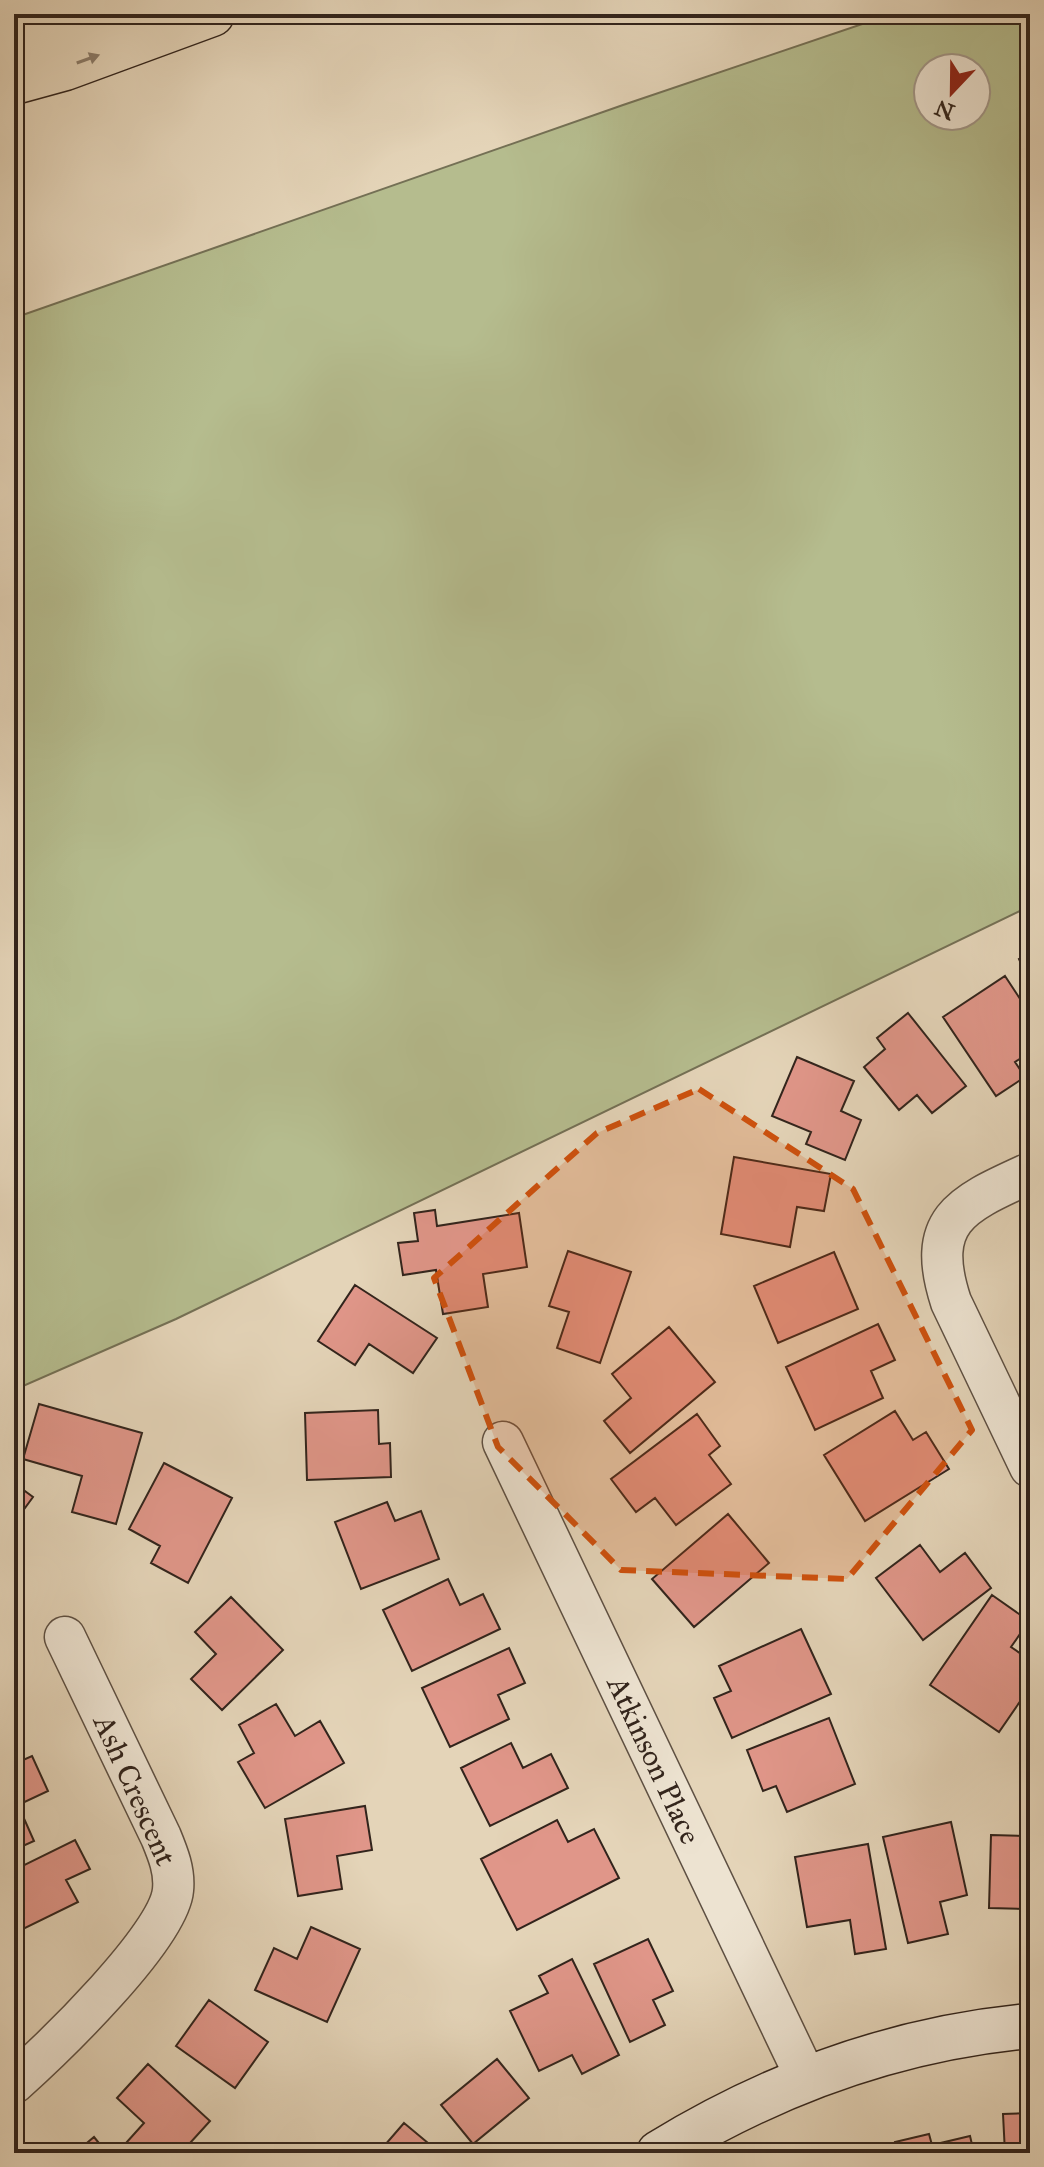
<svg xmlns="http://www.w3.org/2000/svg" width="1044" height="2167" font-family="'IM FELL Great Primer',serif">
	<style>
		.green { fill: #b5bc8e; stroke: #747055; stroke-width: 2; fill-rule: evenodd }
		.building { fill: #e09689; stroke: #32241c; stroke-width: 2 }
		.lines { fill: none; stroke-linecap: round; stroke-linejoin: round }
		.street-casing { stroke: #5e5043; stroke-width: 43 }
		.secondary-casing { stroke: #32241c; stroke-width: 47 }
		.highway-casing { stroke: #32241c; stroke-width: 47 }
		.street { stroke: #ede3d1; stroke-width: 40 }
		.secondary { stroke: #ede3d1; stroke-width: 44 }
		.highway { stroke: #e4d4b8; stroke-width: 44 }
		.oneway { fill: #8b7c6a }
		.marked { fill: #cd510e; fill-opacity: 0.2; stroke: #cd510e; stroke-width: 6; stroke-dasharray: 16 10; stroke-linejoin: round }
		.labels { text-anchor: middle; stroke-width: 7; stroke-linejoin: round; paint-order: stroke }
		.street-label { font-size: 30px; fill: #32241c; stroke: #ede3d1 }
	</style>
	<rect width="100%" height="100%" fill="#e4d4b8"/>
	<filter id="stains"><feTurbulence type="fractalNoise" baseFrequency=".0025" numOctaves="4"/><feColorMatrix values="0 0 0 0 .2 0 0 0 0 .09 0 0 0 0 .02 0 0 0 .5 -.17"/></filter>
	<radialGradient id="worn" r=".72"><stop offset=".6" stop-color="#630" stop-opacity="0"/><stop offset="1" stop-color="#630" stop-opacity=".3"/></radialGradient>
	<path class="green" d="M904 14H1030V906L176 1319 14 1390V318L623 105 877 19ZM928 68H976V116H928Z"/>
	<path class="building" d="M1030 954V984L1019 959Z
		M1005 976 1030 1014V1052L1015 1062 1025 1077 996 1096 943 1017Z
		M908 1013 966 1086 932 1113 917 1095 899 1110 864 1067 885 1049 877 1038Z
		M797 1057 854 1081 841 1111 861 1120 845 1160 806 1144 811 1132 772 1116Z
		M734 1157 831 1174 824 1211 797 1207 790 1247 721 1234Z
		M435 1210 437 1226 519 1213 527 1267 483 1274 488 1307 443 1314 436 1270 403 1275 398 1243 418 1241 414 1213Z
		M568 1251 631 1272 600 1363 557 1348 569 1312 549 1306Z
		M834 1252 858 1309 778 1343 754 1286Z
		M355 1285 437 1338 413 1373 369 1344 355 1365 318 1341Z
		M878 1324 895 1360 871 1371 883 1398 815 1430 786 1367Z
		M669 1327 715 1382 630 1453 604 1421 631 1398 612 1374Z
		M39 1404 142 1433 116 1524 72 1512 82 1476 23 1459Z
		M378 1410 379 1444 390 1443 391 1477 307 1480 305 1413Z
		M895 1411 913 1440 926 1432 949 1469 865 1521 824 1455Z
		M697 1414 720 1446 709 1455 731 1484 676 1525 655 1498 636 1512 611 1479Z
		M164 1463 232 1498 188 1583 151 1563 160 1546 129 1529Z
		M14 1483 33 1497 14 1523Z
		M387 1502 395 1521 421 1511 439 1559 361 1589 335 1522Z
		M728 1514 769 1563 694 1627 652 1579Z
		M920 1545 940 1572 965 1553 991 1588 923 1640 876 1578Z
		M448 1579 460 1605 483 1594 500 1629 412 1671 383 1610Z
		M992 1595 1029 1621 1011 1647 1030 1660V1687L999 1732 930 1685Z
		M231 1597 283 1650 222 1710 191 1679 216 1654 195 1632Z
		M801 1629 831 1694 732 1738 714 1698 731 1691 719 1666Z
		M509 1648 525 1683 498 1695 509 1719 450 1747 422 1688Z
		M276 1704 295 1736 320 1721 344 1763 265 1808 238 1762 254 1753 239 1725Z
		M829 1718 855 1784 787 1812 776 1786 763 1791 747 1750Z
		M511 1743 523 1768 551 1754 568 1788 490 1826 461 1768Z
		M32 1756 48 1791 18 1805 34 1841 14 1850V1764Z
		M365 1806 372 1850 337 1856 342 1889 298 1896 285 1819Z
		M557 1820 568 1842 594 1829 619 1878 517 1930 481 1859Z
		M951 1822 967 1895 940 1902 948 1934 908 1943 883 1837Z
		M991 1835 1030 1836V1921H1026V1909L989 1908Z
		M75 1840 90 1869 66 1880 78 1902 21 1930 14 1916V1870Z
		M868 1844 886 1949 855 1954 850 1920 807 1927 795 1857Z
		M311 1927 360 1949 327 2022 255 1990 274 1948 297 1959Z
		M648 1939 673 1991 653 2000 665 2025 630 2042 594 1964Z
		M572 1959 619 2055 582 2074 572 2055 539 2071 510 2011 548 1993 539 1976Z
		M209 2000 268 2042 235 2088 176 2046Z
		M497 2059 529 2098 473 2144 441 2105Z
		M148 2064 210 2121 181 2153H136L126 2143 144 2123 117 2098Z
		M1030 2113V2153H1005L1003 2114Z
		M404 2123 440 2153H378Z
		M929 2134 932 2145 970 2136 974 2153H897L895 2142Z
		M94 2137 107 2153H75Z"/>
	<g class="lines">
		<defs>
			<path id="street" d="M1030 1173C962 1204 924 1219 951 1302L1030 1467
				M503 1442 806 2078
				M14 2083C52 2049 169 1937 173 1890 175 1871 168 1854 161 1837L65 1637"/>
			<path id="secondary" d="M659 2153C772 2084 897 2038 1030 2026"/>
			<path id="highway" d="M14 48 102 14
				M14 82 65 68 212 14"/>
		</defs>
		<use href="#street" class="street-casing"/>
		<use href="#secondary" class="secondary-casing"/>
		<use href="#highway" class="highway-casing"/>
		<use href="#street" class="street"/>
		<use href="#secondary" class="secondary"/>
		<use href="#highway" class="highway"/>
	</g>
	<defs><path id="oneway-solid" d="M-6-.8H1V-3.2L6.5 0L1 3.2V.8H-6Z" transform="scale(2)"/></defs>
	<use class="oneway" href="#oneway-solid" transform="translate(88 59) rotate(-20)"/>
	<path class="marked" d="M699 1089 853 1189 972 1430 847 1579 621 1570 498 1447 434 1278 597 1133Z"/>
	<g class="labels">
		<g class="street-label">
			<text transform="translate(654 1760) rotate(65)" y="10">Atkinson Place</text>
			<text transform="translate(135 1790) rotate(66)" y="10">Ash Crescent</text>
		</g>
	</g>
	<rect width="1044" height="2167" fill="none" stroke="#e4d4b8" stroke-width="48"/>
	<rect x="16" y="16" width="1012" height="2135" fill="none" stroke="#32241c" stroke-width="4"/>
	<rect x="24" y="24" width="996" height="2119" fill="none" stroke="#32241c" stroke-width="2"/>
	<g transform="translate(952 92) rotate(202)"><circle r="38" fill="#ede3d1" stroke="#a29789" stroke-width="2"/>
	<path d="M0-6L14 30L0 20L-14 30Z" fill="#8f2418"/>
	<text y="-12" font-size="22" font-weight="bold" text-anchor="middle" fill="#32241c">N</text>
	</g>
	<rect width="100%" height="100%" filter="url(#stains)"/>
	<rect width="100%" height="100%" fill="url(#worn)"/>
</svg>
